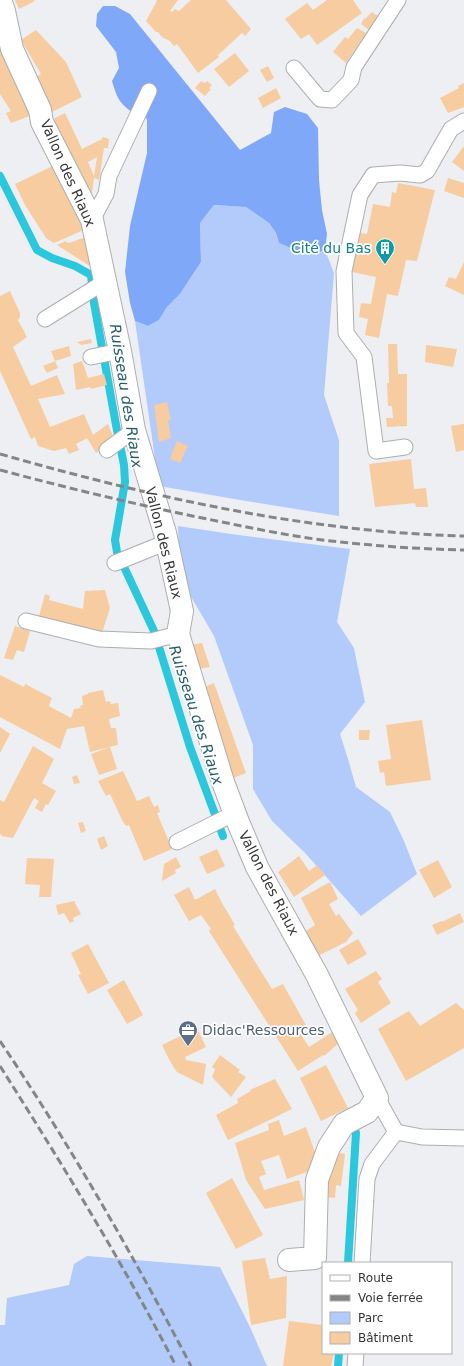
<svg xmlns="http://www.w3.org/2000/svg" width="464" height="1366" font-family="'DejaVu Sans',sans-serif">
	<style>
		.green { fill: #b2cbfb }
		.forest { fill: #80a8f8 }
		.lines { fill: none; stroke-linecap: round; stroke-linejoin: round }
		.stream { stroke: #2ac7dd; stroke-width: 8 }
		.building { fill: #f6cca0; fill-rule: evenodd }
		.service-casing { stroke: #acaeb1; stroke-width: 17 }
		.minor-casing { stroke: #acaeb1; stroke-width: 24 }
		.service { stroke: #fff; stroke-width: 15 }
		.minor { stroke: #fff; stroke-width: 22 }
		.rail { stroke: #848587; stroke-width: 3; stroke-dasharray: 8 4; stroke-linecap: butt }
		.labels { text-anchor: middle; stroke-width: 3.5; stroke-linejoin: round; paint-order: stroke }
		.street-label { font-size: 14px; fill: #363638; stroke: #fff }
		.culture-label { font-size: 14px; fill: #0d838f; stroke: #fff; text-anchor: end }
		.service-label { font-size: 14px; fill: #4e5e75; stroke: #fff; text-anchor: start }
		.water-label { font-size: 15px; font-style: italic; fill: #245f68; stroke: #fff }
	</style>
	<rect width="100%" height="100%" fill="#edeff2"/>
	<path class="green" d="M214 205 246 207 269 223 276 233 279 243 293 249 313 254 325 250 334 273 324 395 339 440V516L246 501 159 486 135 321 148 326 159 320 167 307 180 294 201 262 200 223Z
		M178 526 231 534 350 549 337 622 354 648 365 702 340 734 348 759 356 787 390 812 404 841 417 874 361 916 306 854 272 821 253 789V745L214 636 190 595 179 556Z
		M87 1256 220 1267 250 1327 267 1366H0V1325H5L7 1298 69 1285 74 1264Z"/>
	<path class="forest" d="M103 6H115L130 14 240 150 271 133 274 112 285 107 307 114 318 128 319 180 322 210 327 234 325 250 313 254 293 249 279 243 276 233 269 223 246 207 214 205 200 223 201 262 180 294 167 307 159 320 148 326 135 321 130 303 125 272 130 226 147 153V120L142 109 132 112C118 102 117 97 112 81L119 68 116 52 96 26 97 14Z"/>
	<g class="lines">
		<path class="stream" d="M0 176 37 250 52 258 75 266 91 275 94 303 116 425 124 465 125 482 115 540 117 552 154 631 190 747 223 836
			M348 1263 356 1133
			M338 1366 339 1353"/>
	</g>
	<path class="building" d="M15 0H34L35 1 19 9Z
		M156 0H178L170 11 172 12 175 9 179 11 191 0H226L251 29 245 36 242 33 218 55 219 57 198 73 177 44 174 46 170 41 162 37 158 32H156L146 21 157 1Z
		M327 0H353L362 13 317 45 309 34 301 39 285 19 307 3 313 10Z
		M372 12 378 16 369 30 361 24 364 18 365 19Z
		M357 28 366 33 346 63 333 52 345 37 348 39Z
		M36 30 66 62 82 97 50 113 32 79 41 74 21 40Z
		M0 48 14 67 35 114 11 123 6 113 11 111 0 94Z
		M235 53 249 71 229 87 214 69Z
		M268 66 274 78 267 82 260 70Z
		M201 81 205 83 207 81 212 85 209 88 211 89 205 96 195 88Z
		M464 83V107L448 113 440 98 459 88 458 86Z
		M276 88 281 98 263 108 258 98Z
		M65 113 82 149 102 139 103 137 109 139 108 148H104L99 180 94 178 92 193 85 196 52 128 55 118ZM97 157 94 176 88 162Z
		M464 146V171L452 162Z
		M57 164 86 229 54 243 46 238 25 205 15 184Z
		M448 178 464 183V198L444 191Z
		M398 183 435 190 417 261 406 260 398 296 387 294 379 338 365 335 368 319 359 317 361 303 371 304 376 277 352 272 360 233 367 234 373 204 390 207 392 192 396 193Z
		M88 236 96 270 57 245 66 241 67 243 72 242Z
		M464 262V295L445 286 449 277 456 279Z
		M10 291 20 313V317L18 320 27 337 13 347 31 386 57 375 65 394 38 399 50 427 84 414 93 435 108 424 114 439 96 453 87 438 76 444 79 450 69 454 66 448 54 451 38 446 35 437 31 439 0 371V296Z
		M91 339 92 343 81 345 77 342Z
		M388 344H397L398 374H407V426L387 427 386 418H393L392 406H388L387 383H389Z
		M426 345 457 349 453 367 425 362Z
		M69 346 71 356 55 361 58 368 47 373 43 366 55 361 51 351Z
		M82 361 88 378 104 374 107 385 91 389 90 387 76 390 73 364Z
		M167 402 171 420H168L171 438 159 442 154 405Z
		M464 424V450L456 452 451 426Z
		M177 441 188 446 180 463 170 459Z
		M411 459 414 489 426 488 428 507H416L415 503 375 507 369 464Z
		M105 590 110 608 102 633 39 616 45 594 50 596 49 600 83 609 85 591Z
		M15 626 30 631 24 652 17 650 13 660 4 658Z
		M202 643 210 667 197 669 190 645Z
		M0 675 24 687 25 684 52 698 49 706 71 718 74 709 81 708 80 706 83 705 82 696 88 694V693L103 690 106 702 110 701 111 704 118 703 120 716 109 719 111 728H116L118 745 110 747 117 769 99 775 91 754 110 747 90 752 84 726 67 729 60 749 0 717Z
		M214 683 246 773 233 778 202 688Z
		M422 720 431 780 386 786 384 772 380 773 378 761 391 759 386 725Z
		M0 727 10 734 0 753Z
		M359 730H370L369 740H359Z
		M33 746 54 759 42 783 56 791 48 805 46 804 42 812 35 808 39 801 34 798 13 838 2 836 0 834V800L4 802Z
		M123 771 137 801 149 796 154 807 158 805 160 812 157 813 172 849 144 861 129 825 126 826 122 820 110 794 106 796 98 781Z
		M77 775 80 783 74 784 72 777Z
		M83 822 86 831 81 833 78 823Z
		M104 836 108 846 101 850 97 839Z
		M217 849 225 866 207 874 199 857Z
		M299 856 309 871 317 865 325 875 294 897 278 872Z
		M176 857 181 867 175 870 176 873 162 881 164 864Z
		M27 858 54 859 51 897H39L40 885 25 884Z
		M438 860 452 887 434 898 419 870Z
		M330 882 338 899 329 904 336 916 339 914 353 933 346 942 318 956 306 931 315 925 301 898Z
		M189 887 195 900 215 889 222 903 235 925 233 926 272 989 283 984 307 1027 299 1032 309 1047 334 1031 340 1042 324 1056 323 1055 298 1071 209 931 211 929 201 915 189 921 174 895Z
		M74 901 81 914 73 918 74 921 70 923 64 913 58 915 56 905Z
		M460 913 464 922 437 935 432 925 442 921V922Z
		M358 939 367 954 348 965 339 950Z
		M88 944 109 983 88 994 78 975 81 974 71 953Z
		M376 971 382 979 378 982 391 1003 361 1023 355 1013 358 1010 345 989Z
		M124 980 143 1015 127 1024 107 990Z
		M456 1003 464 1010V1048L406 1081 378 1029 409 1011 420 1026Z
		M197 1028 206 1047 185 1057 186 1060 206 1064 203 1085 177 1072 171 1063 162 1045Z
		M220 1055 240 1070 238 1072 246 1077 231 1097 212 1077 215 1069 212 1067Z
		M326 1065 348 1108 321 1121 300 1078Z
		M275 1079 292 1109 228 1140 216 1115 238 1103 237 1099 251 1091 250 1090Z
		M279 1120 284 1136 306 1127 317 1158 312 1170 287 1179 279 1155 261 1161 266 1174 259 1177 264 1190 299 1180 304 1200 265 1209 246 1180 235 1143 269 1130 268 1124Z
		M334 1152 345 1154 341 1186 336 1185 335 1198 324 1197Z
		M232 1178 263 1235 236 1249 206 1193Z
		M265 1258 270 1279 287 1276 286 1318 251 1325 242 1261Z
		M289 1321 323 1325V1353H334L331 1366H283Z"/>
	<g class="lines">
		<defs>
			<path id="service" d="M294 68 320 99 332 100 351 80 354 67 398 0
				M92 220 106 194 109 176 149 91
				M45 319 98 286 106 283
				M91 357 120 351
				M405 447 376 451 364 357 346 333 344 271 360 195 373 175 400 173 420 175 427 171 451 129 464 121
				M107 450 134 430
				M115 563 167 542
				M26 621 99 639 151 641 178 634
				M177 842 235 813
				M377 1098 396 1132 422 1137 464 1138
				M362 1263 367 1179 372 1164 396 1132
				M355 1366 356 1353"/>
			<path id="minor" d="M0 0 4 11 12 49 40 110 42 122 92 220 120 351 134 430 165 533 182 611 178 634 223 782 238 822 257 867 317 975 377 1098 367 1112 344 1124 329 1147 317 1180 315 1258 289 1260"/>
		</defs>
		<use href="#service" class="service-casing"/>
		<use href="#minor" class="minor-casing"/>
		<use href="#service" class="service"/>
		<use href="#minor" class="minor"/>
		<path class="rail" d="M0 454C151 497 306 532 464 536
			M0 470C75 490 151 508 227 523 261 530 296 537 331 541 375 546 420 549 464 550
			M0 1041C70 1145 133 1255 191 1366
			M0 1066C62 1164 123 1263 176 1366"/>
	</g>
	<defs>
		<symbol id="building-pin" viewBox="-11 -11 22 30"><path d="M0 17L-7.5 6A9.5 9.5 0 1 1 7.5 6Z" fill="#0f9aa8" stroke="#fff"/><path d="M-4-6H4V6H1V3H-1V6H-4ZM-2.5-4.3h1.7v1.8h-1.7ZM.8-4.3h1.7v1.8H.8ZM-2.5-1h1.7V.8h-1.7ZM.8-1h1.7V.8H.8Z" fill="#fff"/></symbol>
		<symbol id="office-pin" viewBox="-11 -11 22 30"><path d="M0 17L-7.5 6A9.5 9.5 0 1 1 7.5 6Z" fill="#5c6f8a" stroke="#fff"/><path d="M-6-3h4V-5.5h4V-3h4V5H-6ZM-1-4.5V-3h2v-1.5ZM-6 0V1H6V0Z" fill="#fff"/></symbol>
	</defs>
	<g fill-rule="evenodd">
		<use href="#building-pin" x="374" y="237" width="22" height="30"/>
		<use href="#office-pin" x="177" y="1019" width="22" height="30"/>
	</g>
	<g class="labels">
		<g class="street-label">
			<text transform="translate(68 173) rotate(66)" y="5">Vallon des Riaux</text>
			<text transform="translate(164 543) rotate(76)" y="5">Vallon des Riaux</text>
			<text transform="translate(269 883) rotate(63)" y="5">Vallon des Riaux</text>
		</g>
		<g class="culture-label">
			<text x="371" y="253">Cité du Bas</text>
		</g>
		<g class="service-label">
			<text x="202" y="1035">Didac'Ressources</text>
		</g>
		<g class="water-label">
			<text transform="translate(126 396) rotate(81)" y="5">Ruisseau des Riaux</text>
			<text transform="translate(196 715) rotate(72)" y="5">Ruisseau des Riaux</text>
		</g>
	</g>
	<rect x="322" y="1262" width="130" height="92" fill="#ffffff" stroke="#afafaf"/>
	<rect x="330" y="1275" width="20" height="6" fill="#ffffff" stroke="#afafaf"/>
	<text x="358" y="1282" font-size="12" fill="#363638">Route</text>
	<rect x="330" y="1295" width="20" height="6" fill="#848587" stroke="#afafaf"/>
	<text x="358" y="1302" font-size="12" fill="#363638">Voie ferrée</text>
	<rect x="330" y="1312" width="20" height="12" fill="#b2cbfb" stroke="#afafaf"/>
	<text x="358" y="1322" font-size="12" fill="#363638">Parc</text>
	<rect x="330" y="1332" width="20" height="12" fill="#f6cca0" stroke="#afafaf"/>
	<text x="358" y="1342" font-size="12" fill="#363638">Bâtiment</text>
</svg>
